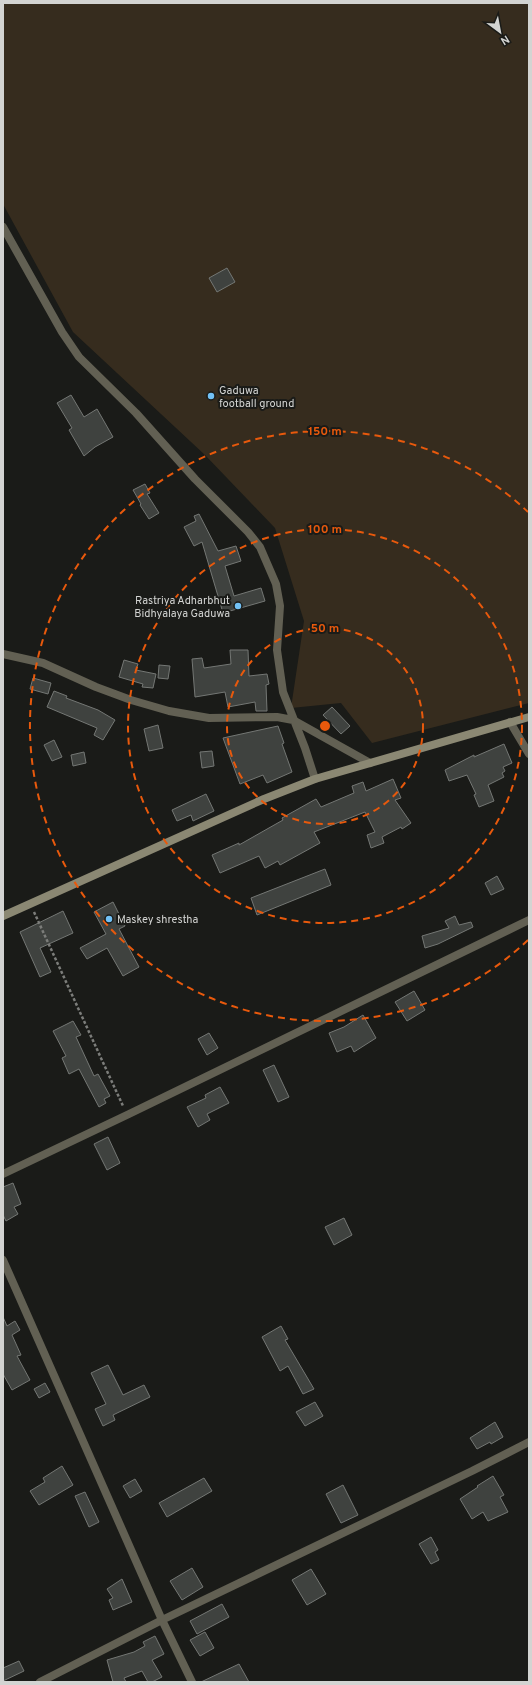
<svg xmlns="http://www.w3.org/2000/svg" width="532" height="1685" font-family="Overpass,sans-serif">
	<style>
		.green { fill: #362c1e }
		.building { fill: #3f423f; stroke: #747774 }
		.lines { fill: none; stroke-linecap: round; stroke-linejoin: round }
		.path { stroke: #7c7d7a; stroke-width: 2.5; stroke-dasharray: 3 2; stroke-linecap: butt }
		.street { stroke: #626053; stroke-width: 8 }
		.secondary { stroke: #8b8873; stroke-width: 8 }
		.ring { fill: none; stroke: #e8590c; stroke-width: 2; stroke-dasharray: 7 5 }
		.poi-dot { fill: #72c1f5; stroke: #1a1b18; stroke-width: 1.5 }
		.labels { text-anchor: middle; stroke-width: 4; stroke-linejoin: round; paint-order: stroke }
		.poi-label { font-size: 11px; fill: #d3d4d2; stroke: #1a1b18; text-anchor: start }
		.centre { fill: #e8590c; stroke: #1a1b18; stroke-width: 2 }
		.ring-label { font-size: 12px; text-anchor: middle; font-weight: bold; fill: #e8590c; stroke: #1a1b18; stroke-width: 4; stroke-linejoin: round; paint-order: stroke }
	</style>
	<rect width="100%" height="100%" fill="#1a1b18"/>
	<path class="green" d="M3 3H529V703L372 743 341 703 291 708 304 621 275 528 205 455 73 332 3 204Z"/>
	<path class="building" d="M227 268 235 282 217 292 209 278Z
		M71 395 84 417 97 409 113 437 95 447 84 456 69 430 72 428 57 403Z
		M145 484 150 493 147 494 159 513 149 519 140 505 141 504 133 490Z
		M199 514 218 551 236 546 241 561 225 566 234 596 261 588 265 601 223 613 202 542 194 546 184 527 196 521 194 516Z
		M230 650H248L249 676 267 674 269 684 266 685 267 711H256L255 702 228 707 225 692 195 697 192 659 202 658 204 668 231 664Z
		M124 660 138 664 136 670 156 674 153 688 142 687 143 684 119 677Z
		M159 665 170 666 168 679 158 678Z
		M33 678 51 683 48 694 30 689Z
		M54 691 67 696 66 698 98 710 115 720 103 740 94 735 97 728 47 707Z
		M332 707 350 726 341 734 323 715Z
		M158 725 163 748 149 751 144 729Z
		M278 726 284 743 282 744 292 772 267 783 263 775 240 784 223 738Z
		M54 740 62 757 52 761 44 745Z
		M504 744 512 763 503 767 505 771 502 773 504 777 488 785 494 801 479 807 474 795 476 794 467 775 449 781 445 770 474 755V757Z
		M212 751 214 766 202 768 200 752Z
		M84 752 86 763 73 766 71 755Z
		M393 779 401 798 395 800 411 823 402 829 401 827 382 837 384 843 371 848 367 835 375 832 365 812 314 832 320 843 280 865 278 861 265 868 259 856 220 873 212 855 239 843V845L283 820 282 818 316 799 321 807 354 793 352 786 363 782 366 791Z
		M206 794 214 811 193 821 191 815 177 821 172 810Z
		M325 869 331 885 257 915 251 898Z
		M497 876 504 889 491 895 485 883Z
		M113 902 125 926 119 929 139 967 123 976 107 948 87 959 80 948 106 934 94 912Z
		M63 911 73 933 40 948 51 972 40 977 20 932Z
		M455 916 459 925 471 922 473 927 438 944 425 948 422 936 449 928 445 921Z
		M414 991 425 1010 407 1021 395 1002Z
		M363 1015 376 1038 354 1052 351 1046 337 1052 329 1033 344 1027Z
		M73 1021 81 1035 76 1037 94 1076 98 1074 110 1096 104 1099 106 1103 99 1107 79 1069 69 1074 62 1058 66 1056 53 1031Z
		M209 1033 218 1048 207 1055 198 1039Z
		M274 1065 289 1097 278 1102 263 1070Z
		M220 1087 229 1103 207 1114 210 1120 198 1127 187 1107 206 1098 205 1095Z
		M108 1137 120 1163 107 1170 94 1144Z
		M13 1183 21 1204 14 1207 18 1214 6 1221 3 1215V1187Z
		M344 1218 352 1235 334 1245 325 1227Z
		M3 1317 7 1326 15 1321 20 1330 12 1335 21 1355 17 1356 30 1380 12 1390 3 1374Z
		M281 1326 288 1339 285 1340 314 1389 303 1394 288 1366 280 1371 262 1337Z
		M108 1365 123 1395 144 1385 150 1397 113 1415 115 1420 103 1426 95 1409 106 1404 91 1373Z
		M45 1383 50 1392 39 1398 34 1389Z
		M315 1402 323 1416 305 1426 296 1412Z
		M495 1422 503 1437 491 1444 490 1442 477 1449 470 1438Z
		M62 1466 73 1485 39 1505 30 1491 45 1482 43 1478Z
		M493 1476 504 1495 500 1497 508 1512 488 1521 483 1512 472 1519 460 1499 478 1487 477 1486Z
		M204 1478 212 1491 167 1517 159 1503Z
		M135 1479 142 1491 130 1498 123 1486Z
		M343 1485 358 1515 341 1523 326 1494Z
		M85 1492 99 1522 89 1527 75 1496Z
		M431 1537 438 1550 435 1552 439 1560 431 1564 419 1544Z
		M192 1568 203 1587 182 1600 170 1581Z
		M311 1569 326 1594 307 1605 292 1580Z
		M122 1579 132 1602 113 1610 109 1600 113 1598 107 1589Z
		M222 1604 229 1617 197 1634 190 1621Z
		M205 1632 214 1648 200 1656 190 1640Z
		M155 1636 164 1654 152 1660 162 1677 152 1682H148L142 1671 124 1678 126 1682H113L107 1660 134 1652 145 1646 143 1642Z
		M19 1661 24 1671 3 1681V1668Z
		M239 1664 249 1682H201Z"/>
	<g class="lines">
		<path class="path" d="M34 912 123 1106"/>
		<path class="street" d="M3 227 62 332 79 357 136 413 195 479 248 532 260 547 276 584 280 606 277 650 283 692 305 748 315 779
			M3 654 43 663 96 687 131 700 169 711 209 718 277 717 293 720 370 763
			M510 722 529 754
			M3 1174 129 1114 529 920
			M3 1260 162 1620 192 1682
			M40 1682 162 1620 472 1471 529 1442"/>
		<path class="secondary" d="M3 916 264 799 315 779 529 717"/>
	</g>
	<g class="ring">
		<circle cx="325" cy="726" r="98"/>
		<circle cx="325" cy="726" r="197"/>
		<path d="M528 940A295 295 0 1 1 528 512"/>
	</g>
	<g class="poi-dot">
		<circle cx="211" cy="396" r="4"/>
		<circle cx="238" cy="606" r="4"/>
		<circle cx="109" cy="919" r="4"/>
	</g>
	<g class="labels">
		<g class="poi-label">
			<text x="219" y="394">Gaduwa<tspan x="219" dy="13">football ground</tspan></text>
			<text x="230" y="604" text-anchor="end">Rastriya Adharbhut<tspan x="230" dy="13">Bidhyalaya Gaduwa</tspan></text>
			<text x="117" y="923">Maskey shrestha</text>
		</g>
	</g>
	<circle cx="325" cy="726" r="6" class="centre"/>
	<g class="ring-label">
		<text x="325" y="435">150 m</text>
		<text x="325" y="533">100 m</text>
		<text x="325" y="632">50 m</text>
	</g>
	<rect width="532" height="1685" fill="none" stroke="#d3d4d2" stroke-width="8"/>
	<g transform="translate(500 32) rotate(148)" stroke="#1a1b18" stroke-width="3" paint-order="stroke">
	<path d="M0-3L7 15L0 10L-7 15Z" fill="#d3d4d2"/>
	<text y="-6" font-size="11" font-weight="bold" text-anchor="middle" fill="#d3d4d2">N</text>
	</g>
</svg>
